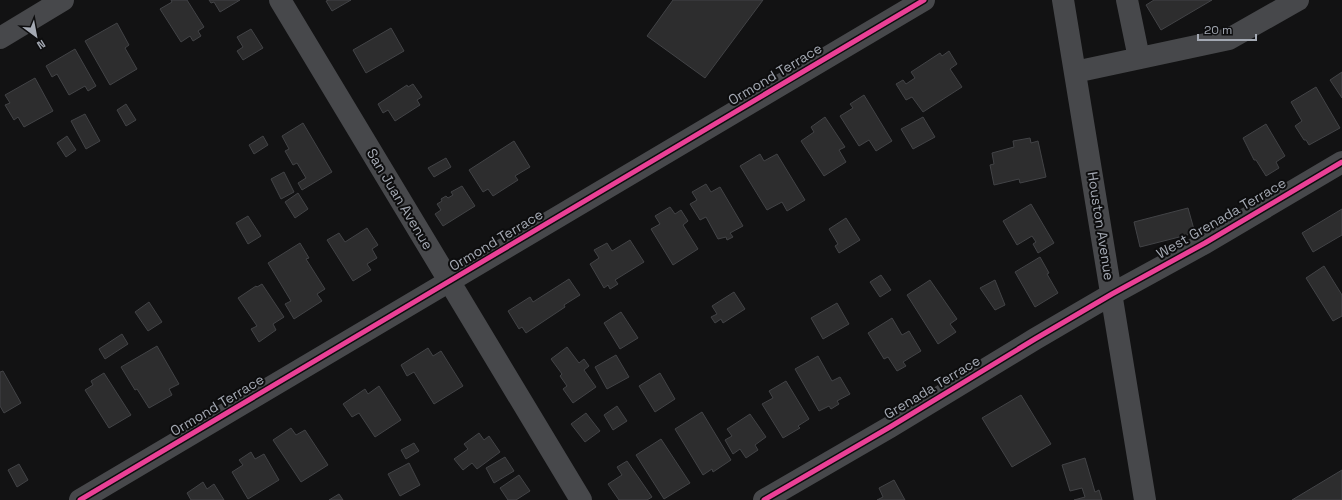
<svg xmlns="http://www.w3.org/2000/svg" width="1342" height="500" font-family="'Space Grotesk',sans-serif">
	<style>
		.building { fill: #2d2d2e; stroke: #424346 }
		.lines { fill: none; stroke-linecap: round; stroke-linejoin: round }
		.minor { stroke: #47484b; stroke-width: 22 }
		.cycleway-casing { stroke: #0d0d0e; stroke-width: 8 }
		.cycleway { stroke: #ea4096; stroke-width: 5 }
		.labels { text-anchor: middle; stroke-width: 4; stroke-linejoin: round; paint-order: stroke }
		.street-label { font-size: 14px; fill: #a4a9b3; stroke: #0d0d0e }
	</style>
	<rect width="100%" height="100%" fill="#121213"/>
	<path class="building" d="M171 0H187L204 27 198 31 201 36 193 41 190 36 181 42 160 9 172 2Z
		M209 0H240L220 12 214 2 211 3Z
		M329 0H351L332 11 326 1Z
		M673 0H763L705 78 647 36Z
		M1154 0H1212L1161 30 1146 5Z
		M117 23 129 45 125 48 137 69 110 85 85 41Z
		M391 28 404 51 366 73 353 50Z
		M251 29 263 48 243 60 237 51 243 47 237 37Z
		M75 49 96 86 88 91 85 86 69 95 57 74 52 77 46 66Z
		M949 51 957 64 950 69 962 87 923 112 912 97 906 100 896 84 903 80 906 84 915 78 911 72 940 53 942 56Z
		M1342 72V98L1330 80Z
		M35 78 53 111 24 127 18 117 14 120 5 105 10 103 5 95Z
		M413 84 422 97 417 100 420 105 395 121 388 110 383 113 378 104 407 85 408 87Z
		M1316 87 1340 128 1309 145 1306 140H1304L1295 126 1302 121 1291 102Z
		M864 95 892 141 876 151 869 140 859 146 840 116 853 108 850 104Z
		M126 104 136 120 126 126 117 110Z
		M85 114 100 141 86 149 71 121Z
		M825 117 845 147 839 150 846 162 824 176 801 141 814 132 811 127Z
		M923 117 935 137 913 149 901 129Z
		M303 123 332 172 302 190 298 183 306 178 297 163 293 165 285 151 289 149 282 136Z
		M1266 124 1285 156 1276 162 1279 168 1266 176 1256 160H1254L1243 138Z
		M67 136 76 150 66 157 57 143Z
		M263 136 268 145 254 154 249 145Z
		M1030 138 1031 143 1038 141 1046 177 1020 183 1019 179 994 185 990 165 994 164 992 153 1014 147 1013 141Z
		M514 141 530 167 515 176 518 180 493 196 488 189 483 192 469 170Z
		M760 154 764 161 777 154 805 200 787 211 782 202 767 210 740 166Z
		M446 158 451 167 434 177 428 168Z
		M284 172 294 192 281 199 271 179Z
		M706 184 711 192 720 187 743 226 730 233 733 237 727 240 726 237 718 239 706 217 700 220 690 204 697 200 692 192Z
		M462 186 475 206 443 226 435 214 441 210 437 204 442 201 441 199 446 196 448 198 453 195 451 192Z
		M298 193 308 209 295 218 285 202Z
		M1031 204 1054 243 1038 253 1033 244 1036 242 1032 236 1017 245 1003 221Z
		M670 207 675 214 681 210 688 221 683 225 698 249 673 265 651 229 660 224 655 216Z
		M1188 208 1195 233 1140 247 1134 222Z
		M1342 209V235L1313 252 1302 233Z
		M248 216 261 236 248 244 236 223Z
		M846 218 860 240 839 253 835 246 838 244 829 229Z
		M367 228 378 245 372 249 377 258 367 264 371 270 353 281 327 240 339 233 345 242Z
		M630 240 644 262 615 280 618 284 610 289 608 285 604 288 590 264 599 258 594 250 607 243 612 251Z
		M300 243 309 258 306 259 325 289 317 294 322 301 294 319 285 304 291 301 268 263Z
		M1040 257 1049 273 1047 274 1058 293 1035 307 1015 272Z
		M1324 266 1342 295V316L1333 321 1306 278Z
		M881 275 891 290 880 297 870 282Z
		M569 279 580 295 564 305 565 307 526 333 522 327 519 329 508 311 530 297 533 302Z
		M930 280 957 319 950 324 956 332 938 344 907 295Z
		M995 280 1005 305 995 310 980 288Z
		M262 284 284 317 273 324 276 330 259 342 251 329 257 326 238 298 256 286 257 287Z
		M734 292 745 309 723 323 721 319 715 323 711 317 717 314 712 306Z
		M149 302 162 322 148 331 135 312Z
		M837 303 849 324 823 339 811 318Z
		M621 312 638 338 620 349 604 323Z
		M892 318 902 335 909 331 921 351 903 362 906 366 897 371 888 357 884 359 868 333Z
		M122 334 128 344 105 359 99 349Z
		M157 346 179 384 169 389 172 395 149 408 137 389 135 390 121 367Z
		M567 347 579 363 584 359 589 366 584 370 596 387 573 403 563 389 567 386 560 376 562 374 551 359Z
		M428 348 433 356 441 351 463 386 434 404 414 372 407 376 401 365Z
		M616 355 629 377 607 389 595 367Z
		M818 356 832 381 840 377 850 394 837 401 839 404 831 409 829 406 819 411 795 369Z
		M3 371 21 403 4 413 0 406V372Z
		M104 373 131 415 109 428 85 390 93 385 91 381Z
		M660 373 675 399 655 412 639 386Z
		M786 381 809 419 798 426 800 428 783 438 762 404 773 398 769 391Z
		M379 386 401 420 375 437 359 413 352 417 343 404 365 389 368 394Z
		M1021 395 1051 444 1012 467 982 418Z
		M617 406 627 421 613 430 604 415Z
		M702 412 731 460 713 472 712 469 703 475 675 429Z
		M586 413 600 431 585 442 571 424Z
		M750 414 766 437 755 445 758 450 746 458 740 449 733 454 725 440 732 436 727 429Z
		M291 428 296 435 305 430 328 465 301 482 273 440Z
		M479 433 484 440 489 436 500 452 477 469 472 463 463 470 454 459 468 449 464 444Z
		M661 439 690 483 664 499 636 455Z
		M414 443 419 451 406 459 401 450Z
		M251 452 255 459 264 454 279 480 248 499 232 472 243 465 239 460Z
		M505 457 514 471 494 483 486 468Z
		M1085 458 1095 492 1099 490 1102 500H1074L1085 497 1082 488 1070 491 1062 465Z
		M627 461 652 497 647 500H619L608 484 622 475 617 467Z
		M409 463 420 485 400 496 388 474Z
		M19 464 28 480 17 487 8 470Z
		M1342 470V500H1292Z
		M519 475 530 491 516 500H508L500 488Z
		M894 480 905 500H877L883 497 879 488Z
		M203 482 207 489 214 484 224 500H191L187 493Z
		M339 494 343 500H329Z"/>
	<g class="lines">
		<path class="minor" d="M280 0 581 500
			M1063 0 1145 500
			M1127 0 1139 58
			M0 38 63 0
			M1075 72 1229 39 1298 0
			M80 500 924 0
			M764 500 890 427 1035 339 1112 294 1205 243 1342 162"/>
		<defs>
			<path id="cycleway" d="M80 500 924 0
				M764 500 890 427 1035 339 1112 294 1205 243 1342 162"/>
		</defs>
		<use href="#cycleway" class="cycleway-casing"/>
		<use href="#cycleway" class="cycleway"/>
	</g>
	<g class="labels">
		<g class="street-label">
			<text transform="translate(775 74) rotate(-31)" y="5">Ormond Terrace</text>
			<text transform="translate(400 199) rotate(59)" y="5">San Juan Avenue</text>
			<text transform="translate(1221 218) rotate(-30)" y="5">West Grenada Terrace</text>
			<text transform="translate(1101 226) rotate(81)" y="5">Houston Avenue</text>
			<text transform="translate(496 240) rotate(-31)" y="5">Ormond Terrace</text>
			<text transform="translate(932 387) rotate(-31)" y="5">Grenada Terrace</text>
			<text transform="translate(217 405) rotate(-31)" y="5">Ormond Terrace</text>
		</g>
	</g>
	<g transform="translate(36 36) rotate(148)" stroke="#0d0d0e" stroke-width="3" paint-order="stroke">
	<path d="M0-3L7 15L0 10L-7 15Z" fill="#a4a9b3"/>
	<text y="-6" font-size="11" font-weight="bold" text-anchor="middle" fill="#a4a9b3">N</text>
	</g>
	<path d="M1198 34v6h58v-6" fill="none" stroke="#a4a9b3" stroke-width="2"/>
	<text x="1204" y="34" font-size="12" fill="#a4a9b3" stroke="#0d0d0e" stroke-width="3" paint-order="stroke">20 m</text>
</svg>
